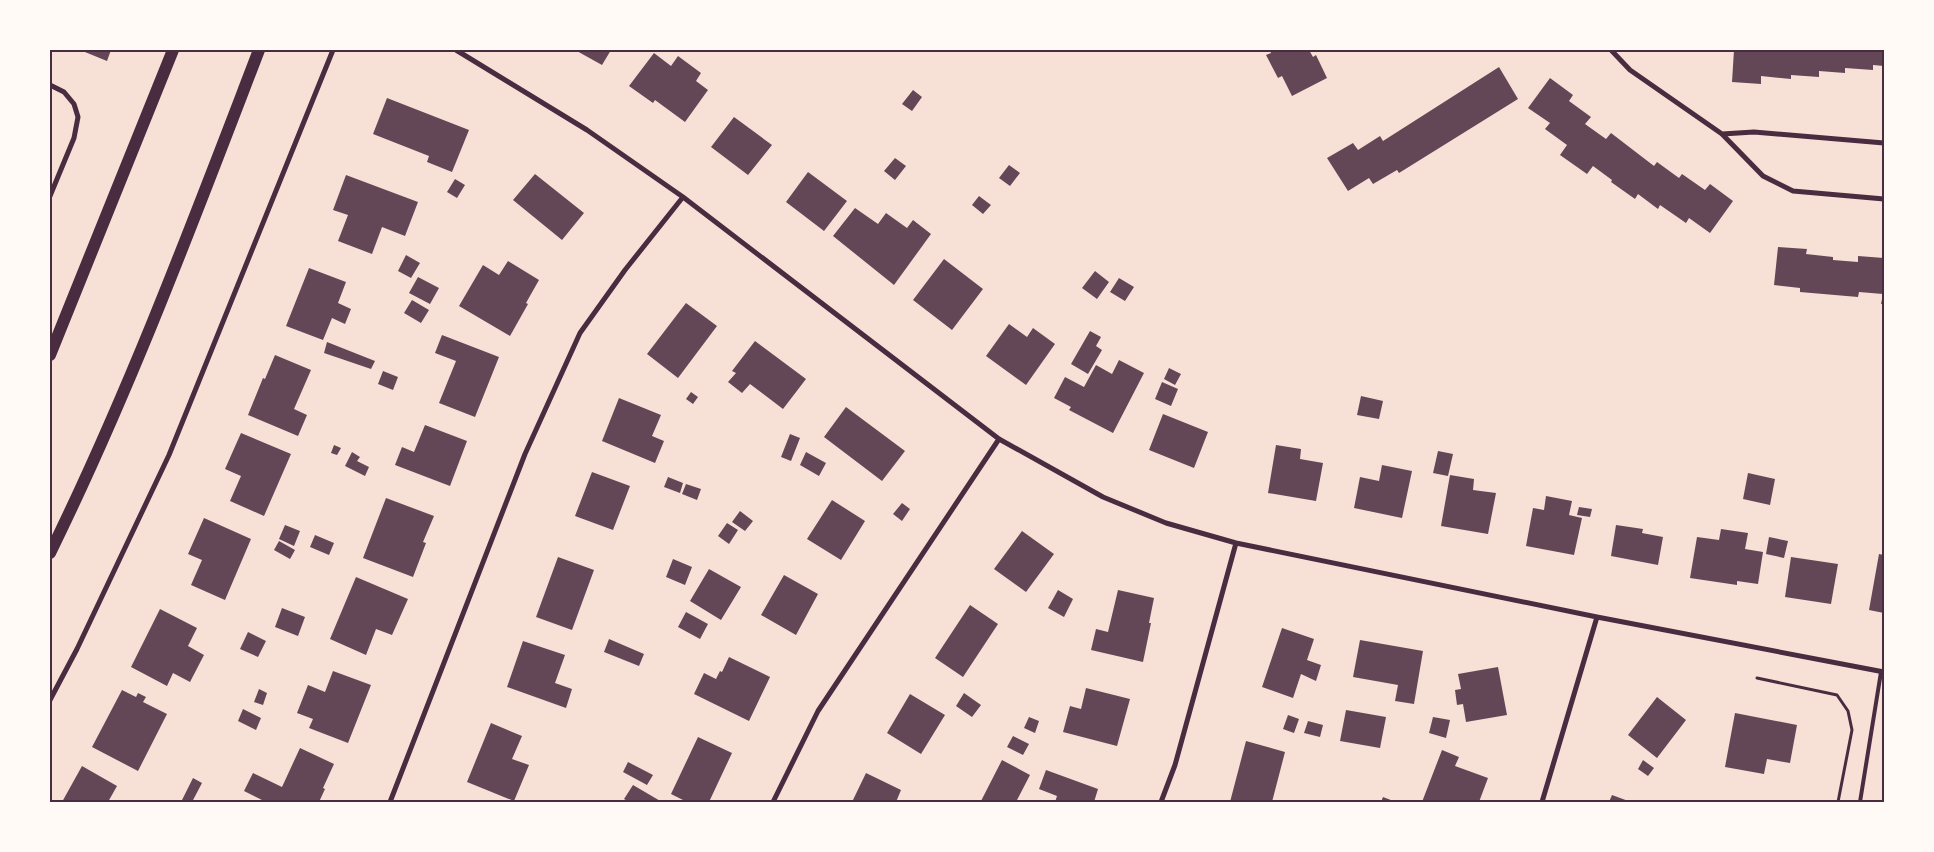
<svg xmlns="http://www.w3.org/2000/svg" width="1934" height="852" font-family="'IBM Plex Sans',sans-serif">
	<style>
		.building { fill: #644757 }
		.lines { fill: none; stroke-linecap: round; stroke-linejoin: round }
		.path { stroke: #4a2c40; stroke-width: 3 }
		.service { stroke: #4a2c40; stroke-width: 4 }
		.minor { stroke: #4a2c40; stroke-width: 5 }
		.primary { stroke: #4a2c40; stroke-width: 12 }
		.neatline { fill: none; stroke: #4a2c40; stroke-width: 2 }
	</style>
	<rect width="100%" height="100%" fill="#f7e1d7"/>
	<path class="building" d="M80 50H111L107 61Z
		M575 50H611L602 65Z
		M1270 50H1309L1313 57 1316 55 1327 78 1292 96 1282 76 1278 78 1266 55 1271 53Z
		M1734 50H1884V66L1873 65V70L1845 68V73L1819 71V77L1791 75V79L1761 76V84L1732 82Z
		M654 53 671 66 678 56 701 73 696 81 708 90 685 122 655 100 653 103 629 86Z
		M1499 67 1518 99 1399 173 1397 170 1373 184 1369 178 1348 191 1327 158 1353 143 1358 150 1380 136 1383 141Z
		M1550 78 1573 95 1569 101 1591 117 1585 124 1606 139 1611 133 1654 166 1657 162 1679 178 1682 174 1705 190 1710 184 1733 201 1710 233 1689 218 1686 223 1660 205 1658 209 1638 194 1635 199 1611 182 1612 180 1593 166 1587 174 1560 155 1567 145 1545 129 1550 123 1528 108Z
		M913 90 922 97 912 111 902 104Z
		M387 98 469 130 452 172 427 162 429 156 373 134Z
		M734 117 772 145 748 175 711 147Z
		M895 158 906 166 895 180 884 171Z
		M1009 165 1020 173 1010 186 999 178Z
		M808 172 847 201 824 231 786 202Z
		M535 174 584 213 562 240 513 200Z
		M346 175 418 202 405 236 382 227 372 254 338 241 348 215 333 210Z
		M455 179 465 185 457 198 447 192Z
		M979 196 991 205 983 214 972 205Z
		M855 208 878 224 886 213 907 228 913 220 931 234 894 285 833 236Z
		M1778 247 1807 249 1806 254 1833 257V260L1858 262V256L1884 258V304H1881L1883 294 1859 292 1858 297 1800 292V288L1774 285Z
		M406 255 420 263 411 278 398 271Z
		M944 259 983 289 952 330 913 300Z
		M508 261 539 280 526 303 528 304 510 336 459 306 483 265 499 275Z
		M309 268 346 282 338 303 351 309 345 324 332 318 323 340 286 326Z
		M1095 271 1109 282 1097 299 1082 288Z
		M418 277 439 288 430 304 409 293Z
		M1119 278 1134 287 1125 301 1110 292Z
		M412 300 429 310 421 323 404 313Z
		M686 303 717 326 678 378 647 354Z
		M1009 324 1027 337 1033 328 1055 344 1026 385 986 356Z
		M1090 331 1101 337 1096 346 1102 350 1088 374 1071 364Z
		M442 335 499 357 475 417 439 403 456 361 435 353Z
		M755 341 806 379 783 409 750 384 742 393 728 382 736 373 732 371Z
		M327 342 375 361 371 369 324 353Z
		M275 355 311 370 294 409 307 415 298 436 248 415 263 378 265 379Z
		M1119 360 1144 373 1113 433 1069 410 1071 407 1054 398 1065 377 1084 387 1096 365 1112 374Z
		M1169 368 1181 374 1175 385 1164 379Z
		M383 371 398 377 393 390 378 384Z
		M1162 382 1178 389 1171 406 1155 399Z
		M691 392 698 397 693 404 686 399Z
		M1361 396 1383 401 1379 419 1357 415Z
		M619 398 661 415 652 436 664 441 655 463 602 441Z
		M846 407 905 451 882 481 824 437Z
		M1163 414 1208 432 1194 468 1149 450Z
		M425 425 467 441 450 486 395 465 402 447 414 452Z
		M241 433 291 454 264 516 230 501 241 476 225 469Z
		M790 434 800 438 791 461 781 457Z
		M334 445 341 448 337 455 331 453Z
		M1276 445 1301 449 1300 459 1323 463 1316 501 1268 493Z
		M1438 451 1453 454 1448 476 1433 473Z
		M352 452 360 457 357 461 369 467 365 476 345 466Z
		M806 452 826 463 819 476 800 465Z
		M1382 465 1412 471 1402 518 1354 508 1360 477 1379 481Z
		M592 472 630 486 613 530 575 516Z
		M1748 473 1775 479 1770 505 1743 499Z
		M1450 475 1474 479 1473 490 1496 493 1488 534 1441 526Z
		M668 477 683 483 680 493 664 487Z
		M686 484 701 489 697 500 682 494Z
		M1546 496 1572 501 1569 515 1582 518 1574 555 1526 546 1533 508 1544 510Z
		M386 498 434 516 423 542 426 543 413 577 363 558Z
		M832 500 865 521 841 560 807 539Z
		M902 503 910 509 902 521 893 514Z
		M1579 507 1592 509 1590 517 1577 515Z
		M740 511 753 521 745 531 732 522Z
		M204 518 251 539 225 600 191 585 202 560 188 554Z
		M727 523 738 530 729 544 718 536Z
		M285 525 300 531 294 546 279 539Z
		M1616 525 1643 529 1642 533 1663 537 1658 565 1611 556Z
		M1721 529 1748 533 1745 549 1763 552 1758 584 1737 581V585L1690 578 1697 537 1719 540Z
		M1022 531 1054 554 1026 592 994 569Z
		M315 535 334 543 329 555 310 547Z
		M1769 537 1788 541 1784 558 1766 554Z
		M279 541 295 550 290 559 274 550Z
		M1879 554 1884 555V613L1869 610Z
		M558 557 594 570 572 630 536 617Z
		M1791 557 1838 564 1831 604 1785 597Z
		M673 559 692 567 685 585 666 577Z
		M709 569 741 587 721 620 690 601Z
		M784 575 818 594 796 635 761 615Z
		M356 577 408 599 392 635 376 629 366 655 330 639Z
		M1058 590 1073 599 1064 617 1048 608Z
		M1118 590 1154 598 1149 623H1151L1143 662 1091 650 1096 629 1108 632Z
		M970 605 998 624 963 677 935 658Z
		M282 608 305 617 298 636 275 627Z
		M160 609 197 628 188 646 204 655 190 682 173 673 167 686 131 667Z
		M686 612 708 624 700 639 678 627Z
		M1282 628 1314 639 1307 660 1321 665 1316 681 1301 674 1293 698 1262 687Z
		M248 632 266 641 258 657 240 649Z
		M609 639 644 654 639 666 604 652Z
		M1360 640 1423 651 1414 704 1395 701 1398 685 1353 677Z
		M523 641 565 655 555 683 572 689 566 708 507 687Z
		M729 657 770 677 749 721 694 694 704 673 716 679 720 671 722 672Z
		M1498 667 1507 715 1466 722 1463 704 1457 705 1455 690 1461 689 1458 674Z
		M333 671 371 685 348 743 309 728 313 719 297 713 308 685 325 692Z
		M1086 688 1130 699 1117 746 1063 732 1070 706 1081 709Z
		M259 689 267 693 263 705 254 702Z
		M122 690 136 697 138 693 146 697 143 702 167 714 138 771 92 747Z
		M964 693 981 705 972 717 956 706Z
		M910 694 945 715 921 754 887 733Z
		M1657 697 1686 720 1657 758 1628 735Z
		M243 709 261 718 256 730 238 721Z
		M1346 710 1386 717 1380 748 1340 741Z
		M1735 713 1797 725 1790 763 1767 759 1764 774 1725 767Z
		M1288 715 1299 719 1294 733 1283 729Z
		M1029 717 1039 721 1035 733 1024 728Z
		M1433 717 1450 720 1446 738 1429 733Z
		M1308 721 1323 725 1320 737 1304 733Z
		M491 723 522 736 512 759 529 765 514 801 467 782Z
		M1013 736 1029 744 1023 755 1007 747Z
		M698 737 732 753 709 802H687L671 794Z
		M1246 741 1285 752 1272 802H1230Z
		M300 748 334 764 323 788 325 789 319 802H266L244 791 253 773 282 787Z
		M1442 750 1459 757 1455 766 1488 778 1479 802H1422Z
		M1002 760 1030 775 1016 802H983L981 801Z
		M1643 760 1654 768 1648 776 1638 769Z
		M628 762 653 775 647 785 623 772Z
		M82 766 117 786 108 802H62Z
		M1046 770 1098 789 1094 802H1055L1057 796 1039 789Z
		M866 773 901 790 896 802H852Z
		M193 778 202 783 192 802H181Z
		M633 785 662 802H629L624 799Z
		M1612 795 1631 802H1609Z
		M1383 797 1396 802H1381Z"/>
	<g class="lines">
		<path class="path" d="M1757 678 1837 695 1848 711 1852 730 1838 802"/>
		<path class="service" d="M1860 802 1881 672"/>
		<path class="minor" d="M456 50 587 130 683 197 999 439 1103 497 1166 523 1236 543 1597 617 1884 672
			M1611 50 1630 70 1722 134 1763 176 1793 191 1884 199
			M50 85 64 92 74 104 78 117 74 138 50 196
			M1722 134 1754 132 1884 143
			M50 700 77 649 169 455 333 50
			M390 802 525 454 580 333 625 270 683 197
			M773 802 818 711 999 439
			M1161 802 1175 765 1236 543
			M1542 802 1597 617"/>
		<path class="primary" d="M50 355 173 50
			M50 553C130 390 194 219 259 50"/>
	</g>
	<rect width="1934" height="852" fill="none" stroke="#fffaf5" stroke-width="102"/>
	<rect x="51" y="51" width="1832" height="750" class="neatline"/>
</svg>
